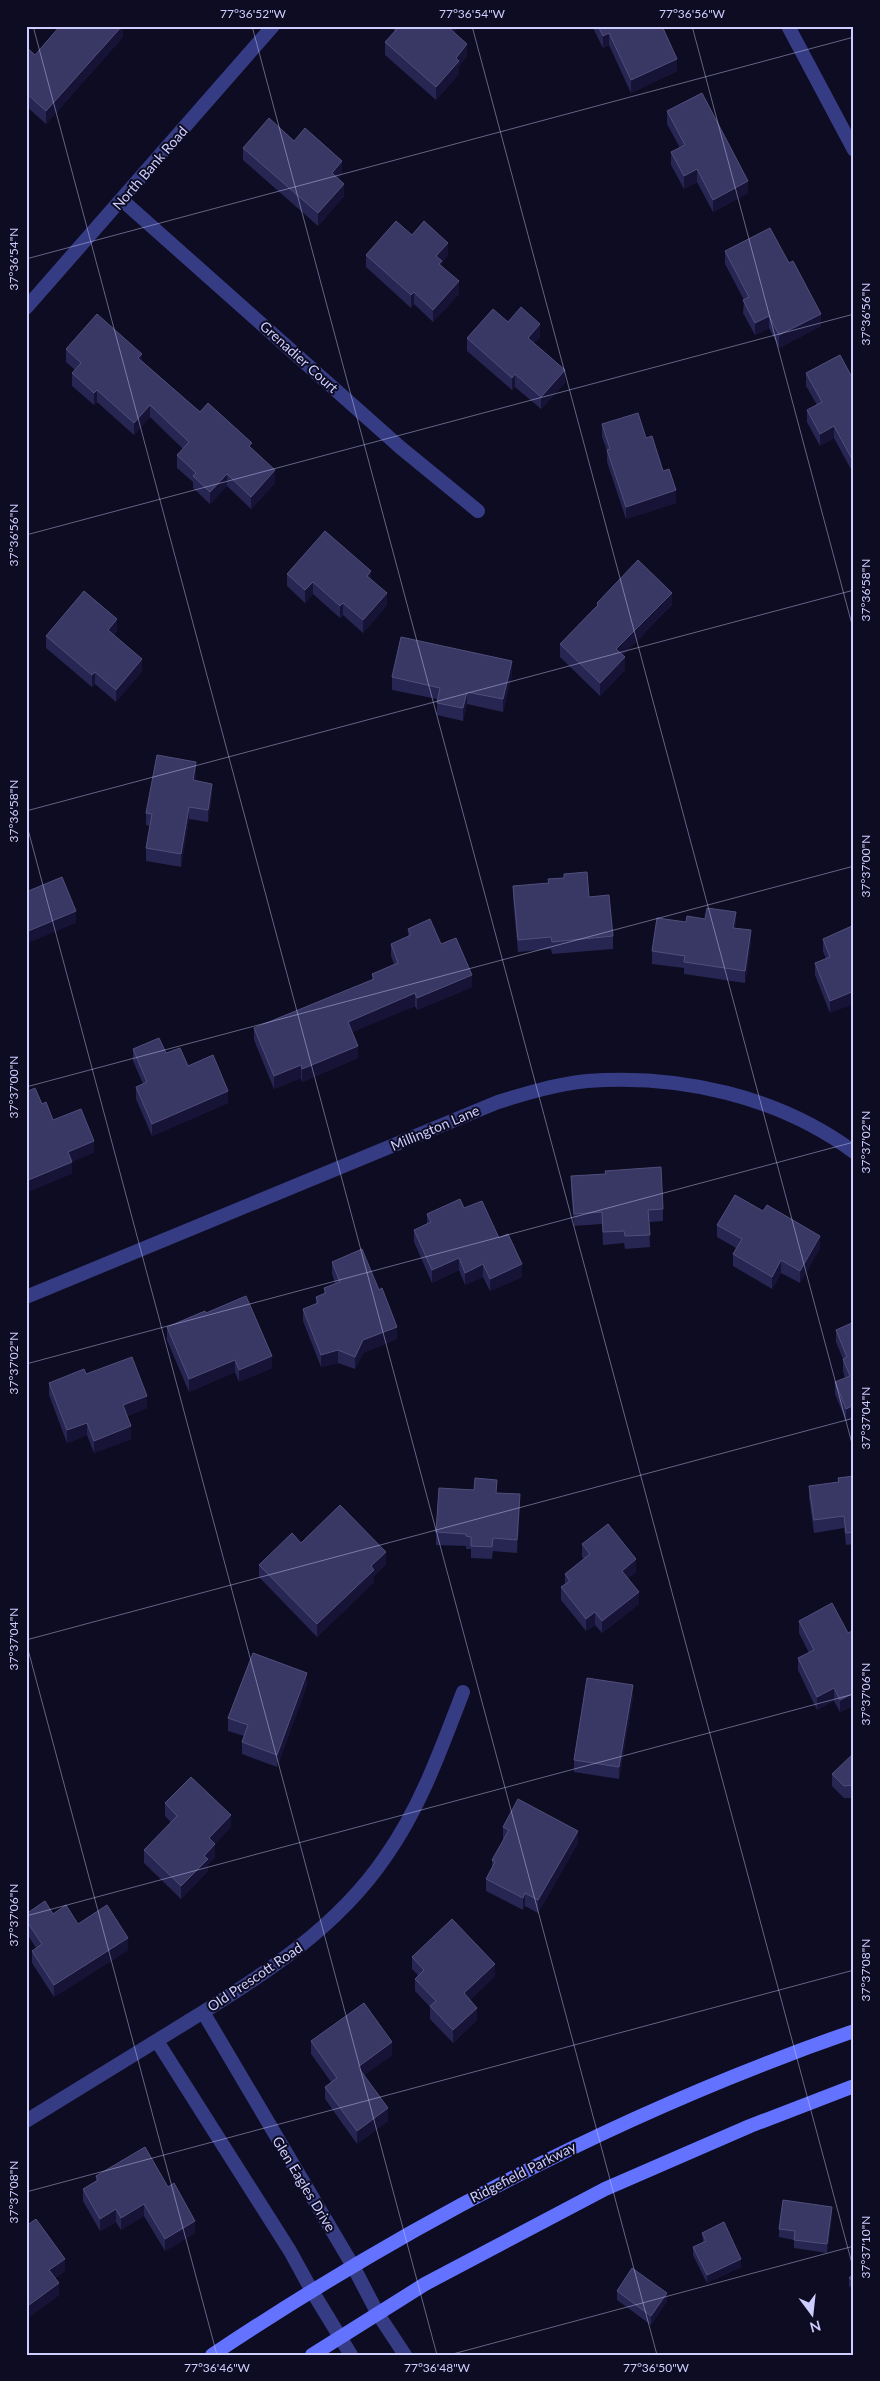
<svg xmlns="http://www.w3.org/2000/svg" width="880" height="2381" font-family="Lato,sans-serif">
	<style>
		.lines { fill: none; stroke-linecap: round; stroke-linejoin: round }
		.minor { stroke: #363c83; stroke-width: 14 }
		.tertiary { stroke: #363c83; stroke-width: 14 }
		.secondary { stroke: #6473ff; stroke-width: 14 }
		.wall { fill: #272551 }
		.shaded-wall { fill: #161336 }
		.building { fill: #393764; stroke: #504f7c }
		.ticks { fill: none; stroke: #cdceff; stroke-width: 1; stroke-opacity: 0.45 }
		.labels { text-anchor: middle; stroke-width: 4; stroke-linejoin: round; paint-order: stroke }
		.street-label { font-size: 14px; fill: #cdceff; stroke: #0e0c22 }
		.neatline { fill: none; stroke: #cdceff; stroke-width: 2 }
		.ticks-label { font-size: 12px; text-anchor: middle; fill: #cdceff }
	</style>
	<rect width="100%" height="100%" fill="#0e0c22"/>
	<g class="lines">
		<path class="minor" d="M788 26 854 150
			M122 200 401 448 478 511
			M26 308 273 26
			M26 1297 498 1102C527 1093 557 1084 587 1081 680 1074 778 1096 854 1152
			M203 2012 353 2266
			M157 2041 290 2251 312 2291
			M26 2121C80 2088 134 2055 187 2022 261 1976 336 1930 386 1856 421 1806 441 1749 463 1692"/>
		<path class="tertiary" d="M353 2266 378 2314 405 2355
			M312 2291 351 2355"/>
		<path class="secondary" d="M212 2355C413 2221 626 2110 854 2031
			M312 2355 425 2284 605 2189 750 2126 854 2086"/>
	</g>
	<path class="wall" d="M123 26V37L46 124 26 106V47L35 55Z
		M394 26H460L454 33 467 56 459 66V74L436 100 385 55V42L394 32Z
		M592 26H663V30L677 71 631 93 609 45 603 48Z
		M667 111 748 193 713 212 697 182 684 189 671 165V152L680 148 667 124Z
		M294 141 342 173 338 178 344 196 318 226 243 160V148Z
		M412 235 448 255 442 263V266L459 294 433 322 414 304 411 308 366 267V255Z
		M725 251 821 326 779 348 769 328 755 335 743 313 744 300 725 264Z
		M508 322 540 337 534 343 565 383 541 409 515 387 512 390 467 351V338Z
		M66 349 142 361 200 412 252 449 275 483 251 509 227 486 210 504 193 488V482L177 468V455L183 449 150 417 134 435 97 402 94 405 72 386V373L75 370 66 362Z
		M806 373 854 381 853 473 834 438 820 446 807 422V410L817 405 806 386Z
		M602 424 646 438 663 471 676 503 626 519 607 462V451L602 437Z
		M287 574 371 579 387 605 363 633 343 615 340 618 313 594 305 603 287 586Z
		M597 603 672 605 623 655 625 670 600 696 560 657V644L597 606Z
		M117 631 114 635 142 671 116 702 95 684 92 687 46 648V636Z
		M512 674 503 712 467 704 463 721 437 715V699L392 690V677Z
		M196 775 195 781 212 796 208 822 189 819 181 867 146 861V848L150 826 146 825V813Z
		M548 879 589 897 613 936V949L552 954 551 949 518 952 513 898V886L548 883Z
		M686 922 736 924 735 928 751 943 745 983 684 974V968L652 964V951Z
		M854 925 830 1013 815 975V963L826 959 823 951V939Z
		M408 929 441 944 472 987 417 1010 415 1006 352 1032 358 1058 302 1082 301 1078 274 1089 254 1040V1028L372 980V974L394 964 391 956V944L408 937Z
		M133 1049 166 1053 188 1066 228 1103 152 1136 136 1099V1087L143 1084 133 1061Z
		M571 1176 663 1209V1221L649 1222 650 1247 625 1249 624 1243 603 1245 602 1224 574 1226 571 1189Z
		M464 1208 499 1238 522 1277 490 1291 483 1277 465 1285 459 1270 432 1283 414 1242V1230L427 1224V1214Z
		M717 1225 820 1248 800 1283 781 1273 772 1289 733 1266V1254L736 1248 717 1237Z
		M332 1262 397 1339 363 1353 355 1369 338 1363 321 1367 303 1321V1309L316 1304V1297L324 1293V1288L335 1283 332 1274Z
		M854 1322V1418L846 1421 835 1394V1382L845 1378 843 1371V1359L836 1342V1330Z
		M167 1327 272 1368 239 1382 235 1372 189 1392 167 1340Z
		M86 1374 147 1408 127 1416 131 1439 94 1453 87 1435 67 1443 49 1395V1383Z
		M854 1476V1544L846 1545 844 1528 814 1533 809 1498V1486L838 1482V1478Z
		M497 1493 520 1506 517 1553 493 1551 492 1559 471 1558V1549H466V1546L436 1545V1532Z
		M301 1543 386 1564 374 1576V1582L317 1637 259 1577V1565Z
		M582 1544 636 1572 628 1578 639 1604 602 1633 595 1625 586 1631 561 1600V1587L565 1585V1574L584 1559 582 1557Z
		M799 1621 854 1635V1705L840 1712 834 1701 817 1710 798 1670V1658L809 1653 799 1633Z
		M307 1685 277 1767 242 1754V1742L244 1736 228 1731V1718Z
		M633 1697 619 1779 574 1772V1760Z
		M854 1753V1798H844L832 1786V1774Z
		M165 1803 231 1827 215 1844V1857L208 1864V1871L181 1899 144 1863V1850L171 1822 165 1816Z
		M503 1827 578 1843 538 1913 525 1906 523 1910 486 1891V1879L492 1867V1860L503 1840Z
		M26 1914H53L128 1950 54 1997 32 1963V1951L36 1948 26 1932Z
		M412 1957 495 1976 470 2000 477 2020 453 2043 430 2019V2007L415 1991V1979L418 1975 412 1969Z
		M311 2041 392 2055 364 2075 388 2121 357 2144 325 2099V2087L331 2082 311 2054Z
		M96 2176 195 2233 165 2251 144 2216 121 2230 116 2222 100 2231 83 2201V2189L96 2181Z
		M832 2215 827 2253 794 2248V2240L779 2237V2229Z
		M26 2226 65 2271 55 2278 59 2295 29 2317 26 2313Z
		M702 2233 741 2267 707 2283 693 2255V2247L703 2242Z
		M854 2273V2290L849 2286V2278Z
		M617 2291 667 2301 651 2325 617 2300Z"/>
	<path class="shaded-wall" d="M122 26H123V37L46 124V111Z
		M449 26H460L448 40V27Z
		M609 33V45L603 48V36Z
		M467 44V56L459 66V74L436 100V87L456 58Z
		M677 59V71L631 93V80Z
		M342 161V173L332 185V173Z
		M697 169V182L684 189V176Z
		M748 181V193L713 212V200Z
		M344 184V196L318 226V213Z
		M448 243V255L442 263V273L436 256Z
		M459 281V294L433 322V310Z
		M414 292V304L411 308V295Z
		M821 314V326L779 348V335Z
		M769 316V328L755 335V323Z
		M540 324V337L528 350V338Z
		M142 354V366L138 358Z
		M565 370V383L541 409V397Z
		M515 374V387L512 390V378Z
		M97 390V402L94 405V393Z
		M150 405V417L134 435V423Z
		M834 426V438L820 446V434Z
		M854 460V473H853V461Z
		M275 470V483L251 509V497Z
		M227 474V486L210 504V492Z
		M676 490V503L626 519V507Z
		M371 571V584L367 576Z
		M313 582V594L305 603V590Z
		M387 593V605L363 633V620Z
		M672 593V605L616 662V649Z
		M343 603V615L340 618V606Z
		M117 619V631L108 642V630Z
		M625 657V670L600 696V683Z
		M142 659V671L116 702V690Z
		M512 661V674L503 712V699Z
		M95 672V684L92 687V675Z
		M467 692V704L463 721V708Z
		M196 762V775L193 793V780Z
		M212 784V796L208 822V810Z
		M189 807V819L181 867V854Z
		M76 911V923L26 944V932Z
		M736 912V924L733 940V928Z
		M751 930V943L745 983V971Z
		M472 975V987L417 1010V998Z
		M854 991V1004L830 1013V1001Z
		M415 993V1006L348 1034V1022Z
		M358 1046V1058L302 1082V1069Z
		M301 1065V1078L274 1089V1076Z
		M228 1091V1103L152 1136V1124Z
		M94 1141V1153L72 1162V1174L26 1193V1181L68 1152Z
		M820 1236V1248L800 1283V1271Z
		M459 1258V1270L432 1283V1270Z
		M781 1260V1273L772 1289V1277Z
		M483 1264V1277L465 1285V1273Z
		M522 1264V1277L490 1291V1279Z
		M397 1327V1339L363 1353 355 1369V1357L363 1340Z
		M338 1350V1363L321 1367V1355Z
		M272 1356V1368L239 1382V1370Z
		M235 1360V1372L189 1392V1379Z
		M147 1396V1408L123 1417V1405Z
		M854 1405V1418L846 1421V1409Z
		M87 1423V1435L67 1443V1430Z
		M131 1426V1439L94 1453V1441Z
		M520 1494V1506L517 1553V1540Z
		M386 1552V1564L374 1576V1582L317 1637V1624L371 1566Z
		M636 1559V1572L622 1583V1571Z
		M639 1592V1604L602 1633V1621Z
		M595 1612V1625L586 1631V1619Z
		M307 1673V1685L277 1767V1755Z
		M633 1685V1697L619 1779V1767Z
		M834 1688V1701L817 1710V1697Z
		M854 1693V1705L840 1712V1700Z
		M231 1815V1827L215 1844V1857L208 1864V1871L181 1899V1886L204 1856 209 1838Z
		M578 1831V1843L538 1913V1900Z
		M525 1893V1906L523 1910V1898Z
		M128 1938V1950L54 1997V1985Z
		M495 1964V1976L464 2006V1993Z
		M477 2008V2020L453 2043V2030Z
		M392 2042V2055L358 2079V2067Z
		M388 2108V2121L357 2144V2131Z
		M144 2204V2216L121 2230V2218Z
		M832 2207V2215L827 2253V2244Z
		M116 2209V2222L100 2231V2219Z
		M195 2221V2233L165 2251V2239Z
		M65 2259V2271L49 2282V2270Z
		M741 2259V2267L707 2283V2275Z
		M59 2283V2295L29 2317V2305Z
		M667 2293V2301L651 2325V2316Z"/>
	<path class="building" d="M60 26H122L46 111 26 93V47L35 55Z
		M394 26H449L448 27 467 44 456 58 459 61 436 87 385 42 397 29Z
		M598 26H662L677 59 631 80 609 33 603 36Z
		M702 93 748 181 713 200 697 169 684 176 671 152 685 145 667 111Z
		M269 118 294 141 305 128 342 161 332 173 344 184 318 213 243 148Z
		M396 221 412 235 424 221 448 243 436 256 442 261 439 264 459 281 433 310 414 292 411 295 366 255Z
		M770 228 789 263 793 261 821 314 779 335 769 316 755 323 743 300 749 297 725 251Z
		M521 307 540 324 528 338 565 370 541 397 515 374 512 378 467 338 493 309 508 322Z
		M97 314 142 354 138 358 200 412 208 403 252 443 249 446 275 470 251 497 227 474 210 492 193 476 196 473 177 455 189 442 150 405 134 423 97 390 94 393 72 373 81 363 66 349Z
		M840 355 854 381V460L853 461 834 426 820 434 807 410 822 402 806 373Z
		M638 413 646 438 652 436 663 471 669 469 676 490 626 507 607 450 610 449 602 424Z
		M325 531 371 571 367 576 387 593 363 620 343 603 340 606 313 582 305 590 287 574Z
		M638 560 672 593 616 649 625 657 600 683 560 644 598 605 597 603Z
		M84 591 117 619 108 630 142 659 116 690 95 672 92 675 46 636Z
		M401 637 512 661 503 699 467 692 463 708 437 703 440 688 392 677Z
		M157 755 196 762 193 780 212 784 208 810 189 807 181 854 146 848 152 814 146 813Z
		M587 872 589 897 609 895 613 936 552 942 551 937 518 940 513 886 549 883 548 879 564 878V874Z
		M62 877 76 911 26 932V892Z
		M707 908 736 912 733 928 751 930 745 971 684 962 685 956 652 951 657 918 686 922 687 916 705 919Z
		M430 919 441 944 456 938 472 975 417 998 415 993 348 1022 358 1046 302 1069 301 1065 274 1076 254 1028 374 979 372 974 398 963 391 944 411 935 408 929Z
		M854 925V991L830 1001 815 963 830 957 823 939Z
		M159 1038 166 1053 180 1048 188 1066 213 1055 228 1091 152 1124 136 1087 147 1082 133 1049Z
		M35 1088 42 1104 46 1102 53 1120 81 1109 94 1141 68 1152 72 1162 26 1181V1092Z
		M661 1167 663 1209 648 1210 650 1235 625 1236 624 1231 603 1232 602 1212 574 1214 571 1176 606 1174 605 1171Z
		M735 1195 763 1211 767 1205 820 1236 800 1271 781 1260 772 1277 733 1254 742 1239 717 1225Z
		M460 1199 464 1208 482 1201 499 1238 508 1234 522 1264 490 1279 483 1264 465 1273 459 1258 432 1270 414 1230 431 1222 427 1214Z
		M362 1249 379 1290 382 1288 397 1327 363 1340 355 1357 338 1350 321 1355 303 1309 318 1303 316 1297 326 1293 324 1288 340 1282 332 1262Z
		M246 1296 272 1356 239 1370 235 1360 189 1379 167 1327 205 1311 206 1313Z
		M854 1322V1405L846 1409 835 1382 850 1376 843 1359 847 1357 836 1330Z
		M132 1357 147 1396 123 1405 131 1426 94 1441 87 1423 67 1430 49 1383 84 1369 86 1374Z
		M854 1476V1532L846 1533 844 1516 814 1520 809 1486 839 1482 838 1478Z
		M475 1478 497 1480 496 1493 520 1494 517 1540 493 1538 492 1547 471 1546V1537L466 1536V1534L436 1532 439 1488 474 1490Z
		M340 1505 386 1552 371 1566 374 1570 317 1624 259 1565 292 1533 301 1543Z
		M608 1524 636 1559 622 1571 639 1592 602 1621 595 1612 586 1619 561 1587 570 1581 565 1574 590 1554 582 1544Z
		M832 1603 848 1633 852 1631 854 1635V1693L840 1700 834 1688 817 1697 798 1658 814 1650 799 1621Z
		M253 1653 307 1673 277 1755 242 1742 248 1725 228 1718Z
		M587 1678 633 1685 619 1767 574 1760Z
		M854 1753V1785L844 1786 832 1774Z
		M191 1777 231 1815 209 1838 215 1844 204 1856 208 1859 181 1886 144 1850 177 1816 165 1803Z
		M518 1799 578 1831 538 1900 525 1893 523 1898 486 1879 495 1862 492 1860 509 1830 503 1827Z
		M45 1901 53 1914 66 1905 78 1924 107 1905 128 1938 54 1985 32 1951 42 1944 26 1920V1914Z
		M452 1919 495 1964 464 1993 477 2008 453 2030 430 2006 436 2001 415 1979 424 1970 412 1957Z
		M364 2003 392 2042 358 2067 388 2108 357 2131 325 2087 337 2078 311 2041Z
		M145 2147 168 2187 174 2183 195 2221 165 2239 144 2204 121 2218 116 2209 100 2219 83 2189 98 2180 96 2176Z
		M783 2200 832 2207 827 2244 794 2240 795 2231 779 2229Z
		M36 2219 65 2259 49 2270 59 2283 29 2305 26 2301V2226Z
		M724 2222 741 2259 707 2275 693 2247 706 2241 702 2233Z
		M632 2268 667 2293 651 2316 617 2291Z
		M854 2273V2282L849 2278Z"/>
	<path class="ticks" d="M33 26 657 2355M252 26 854 2271M472 26 854 1451M692 26 854 632M26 259 854 37M26 535 854 314M26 811 854 590M26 822 437 2355M26 1087 854 866M26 1364 854 1142M26 1640 854 1418M26 1642 217 2355M26 1916 854 1694M26 2192 854 1970M449 2355 854 2246"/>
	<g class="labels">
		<g class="street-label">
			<text transform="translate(150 168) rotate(-49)" y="5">North Bank Road</text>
			<text transform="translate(299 357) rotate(42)" y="5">Grenadier Court</text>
			<text transform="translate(435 1128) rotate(-23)" y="5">Millington Lane</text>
			<text transform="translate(255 1977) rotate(-34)" y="5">Old Prescott Road</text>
			<text transform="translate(523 2172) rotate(-27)" y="5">Ridgefield Parkway</text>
			<text transform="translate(304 2184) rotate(59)" y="5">Glen Eagles Drive</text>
		</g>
	</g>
	<rect width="880" height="2381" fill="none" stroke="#0e0c22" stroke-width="55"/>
	<g transform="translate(812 2314) rotate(165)" stroke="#0e0c22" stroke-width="4" paint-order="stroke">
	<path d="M0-4L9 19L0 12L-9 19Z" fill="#cdceff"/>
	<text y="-8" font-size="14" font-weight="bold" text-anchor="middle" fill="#cdceff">N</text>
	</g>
	<rect x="28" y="28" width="824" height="2326" class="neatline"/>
	<g class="ticks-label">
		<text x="253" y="18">77°36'52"W</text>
		<text x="472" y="18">77°36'54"W</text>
		<text x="692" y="18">77°36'56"W</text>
		<text transform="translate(14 259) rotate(-90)" y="4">37°36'54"N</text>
		<text transform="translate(866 314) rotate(-90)" y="4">37°36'56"N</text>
		<text transform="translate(14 535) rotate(-90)" y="4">37°36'56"N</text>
		<text transform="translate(866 590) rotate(-90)" y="4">37°36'58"N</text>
		<text transform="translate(14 811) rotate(-90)" y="4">37°36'58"N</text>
		<text transform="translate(866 866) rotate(-90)" y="4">37°37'00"N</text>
		<text transform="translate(14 1087) rotate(-90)" y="4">37°37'00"N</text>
		<text transform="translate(866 1142) rotate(-90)" y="4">37°37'02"N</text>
		<text transform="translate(14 1363) rotate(-90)" y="4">37°37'02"N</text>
		<text transform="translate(866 1418) rotate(-90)" y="4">37°37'04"N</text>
		<text transform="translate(14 1639) rotate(-90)" y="4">37°37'04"N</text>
		<text transform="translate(866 1694) rotate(-90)" y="4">37°37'06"N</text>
		<text transform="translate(14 1915) rotate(-90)" y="4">37°37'06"N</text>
		<text transform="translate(866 1970) rotate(-90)" y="4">37°37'08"N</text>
		<text transform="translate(14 2192) rotate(-90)" y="4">37°37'08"N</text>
		<text transform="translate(866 2247) rotate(-90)" y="4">37°37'10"N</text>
		<text x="217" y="2372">77°36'46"W</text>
		<text x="437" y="2372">77°36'48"W</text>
		<text x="656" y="2372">77°36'50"W</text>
	</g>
</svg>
